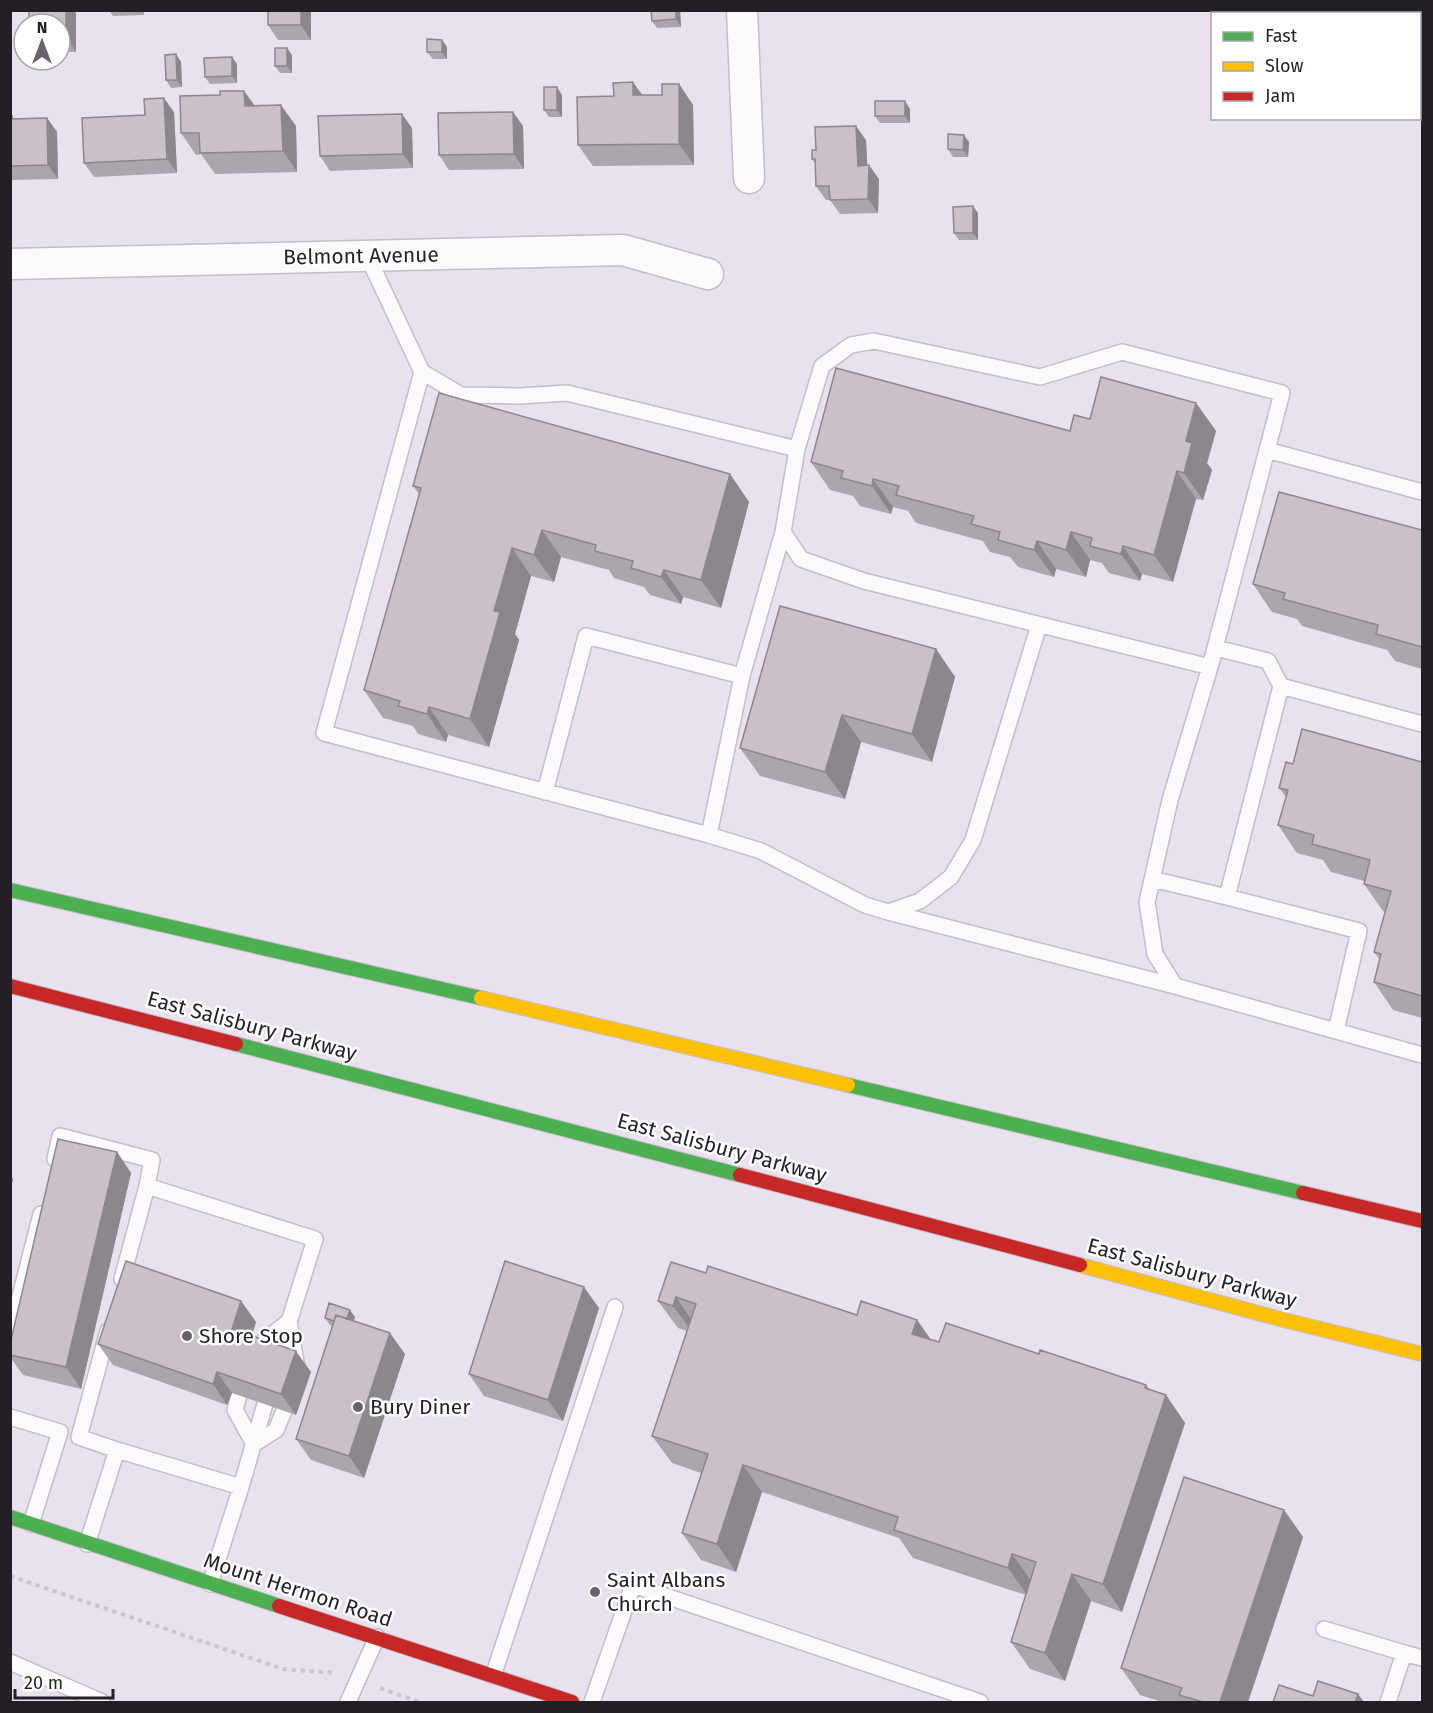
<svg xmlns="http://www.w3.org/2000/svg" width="1433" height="1713" font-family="'Fira Sans',sans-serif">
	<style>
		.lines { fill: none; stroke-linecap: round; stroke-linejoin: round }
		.lane-casing { stroke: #c4bdc8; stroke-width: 18 }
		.street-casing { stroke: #c4bdc8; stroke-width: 33 }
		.fast-casing { stroke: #c4bdc8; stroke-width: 16 }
		.slow-casing { stroke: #c4bdc8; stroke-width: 16 }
		.jam-casing { stroke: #c4bdc8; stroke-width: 16 }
		.path { stroke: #c9c7cb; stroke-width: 4; stroke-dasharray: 4.5 4.5; stroke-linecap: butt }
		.lane { stroke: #fcfafc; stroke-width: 15 }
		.street { stroke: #fcfafc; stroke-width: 30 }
		.fast { stroke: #4caf50; stroke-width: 14 }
		.slow { stroke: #ffc107; stroke-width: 14 }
		.jam { stroke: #c62828; stroke-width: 14 }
		.wall { fill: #ada5ae }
		.shaded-wall { fill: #8d868d }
		.building { fill: #c9c0ca; stroke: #8d868d; stroke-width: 1.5 }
		.poi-dot { fill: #69626d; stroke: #fff; stroke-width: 2 }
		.labels { text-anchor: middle; stroke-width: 5; stroke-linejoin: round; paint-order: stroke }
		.street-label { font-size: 21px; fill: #241e27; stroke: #fff }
		.poi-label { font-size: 21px; fill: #241e27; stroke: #fff; text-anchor: start }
	</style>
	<rect width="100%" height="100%" fill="#e9e1ee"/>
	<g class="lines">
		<defs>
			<path id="lane" d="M367 255 422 372 461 395 520 396 567 393 797 449 783 532 801 559 864 581 1210 667 1170 800 1147 902 1155 954 1175 986 1422 1055
				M422 372 324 733 709 835 742 676 783 532
				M797 449 822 366 851 345 874 341 1040 377 1122 352 1282 393 1210 667
				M1267 450 1422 492
				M1216 648 1268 661 1281 686
				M545 792 586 636 742 676
				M709 835 761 851 865 905 888 912 1175 986
				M1152 879 1227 897
				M888 912 920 901 951 877 973 840 1039 625
				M1336 1031 1359 931 1227 897 1281 686 1422 724
				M55 1159 60 1136 152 1160 147 1186
				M122 1279 147 1186 315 1239 277 1360
				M108 1331 79 1437 117 1450
				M10 1335 41 1214
				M252 1351 289 1321 297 1367
				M239 1395 235 1410 254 1444 276 1430 284 1411
				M10 1417 60 1432 31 1524
				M241 1487 265 1404
				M87 1544 117 1450 241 1487 210 1584
				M1324 1629 1404 1653
				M10 1662 102 1702
				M493 1676 615 1307
				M348 1702 377 1637
				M592 1702 633 1585 980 1702
				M1388 1702 1404 1653 1422 1658"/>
			<path id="street" d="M742 10 749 178
				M10 264 623 250 708 274"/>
			<path id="fast" d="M10 890 481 998
				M236 1044 740 1175
				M848 1085 1303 1193
				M10 1517 279 1606"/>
			<path id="slow" d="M481 998 848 1085
				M1080 1265 1280 1319 1422 1354"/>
			<path id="jam" d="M10 986 236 1044
				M740 1175 1080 1265
				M1303 1193 1422 1221
				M279 1606 572 1702"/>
		</defs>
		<use href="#lane" class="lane-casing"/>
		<use href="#street" class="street-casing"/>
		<use href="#fast" class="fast-casing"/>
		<use href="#slow" class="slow-casing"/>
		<use href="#jam" class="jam-casing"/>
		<path class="path" d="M10 1576 283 1669 336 1673
			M380 1688 419 1702"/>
		<use href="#lane" class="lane"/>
		<use href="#street" class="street"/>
		<use href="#fast" class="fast"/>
		<use href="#slow" class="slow"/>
		<use href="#jam" class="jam"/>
	</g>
	<path class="wall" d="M29 10H74L76 14V52H60V24Z
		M109 10H144V15L113 16Z
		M268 10H311V40H278L268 25Z
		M651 10H680L681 27 657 28 652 21Z
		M442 40 447 47V59H433L427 52Z
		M176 54 181 62 182 87 171 88 166 80Z
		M292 55V73H280L275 66Z
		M237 64V83L210 84 205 77Z
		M679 84 693 105 694 165 593 166 578 145 642 95H662Z
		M244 91 255 106 296 126 297 172 215 174 201 154 196 155 181 133 220 95Z
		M562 95V117H549L544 110Z
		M910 109V123H880L875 116Z
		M10 112 13 116V119L47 118 57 132 58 179 10 180Z
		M174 112 177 173 94 177 84 163Z
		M513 112 523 126 524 169 449 170 439 155Z
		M412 128 413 168 330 171 320 156Z
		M866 140 867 165 879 179 878 213 840 214 830 200H826L816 186V164L812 159 816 150Z
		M969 142 968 157H953L948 149Z
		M978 213V240H959L954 233Z
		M1196 403 1216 431 1207 463 1212 470 1203 500 1196 499 1173 582 1142 574 1140 581 1109 573 1102 563 1090 560 1086 577 1056 569 1054 577 1018 567 1010 557 990 552 983 541 916 523 908 511 893 507 891 514 860 506 853 496 830 490 811 462 1070 431 1090 419Z
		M730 474 749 502 721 608 683 597 681 604 650 595 644 587 614 578 609 570 561 557 554 582 531 576 515 634 519 640 489 747 448 735 446 742 418 734 413 726 383 718 364 690 419 494 413 486Z
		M1422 530V669L1395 661 1387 650 1302 626 1297 619 1272 612 1253 584Z
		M936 649 955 677 932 762 861 742 845 799 760 776 740 748Z
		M1422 762V1018L1393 1010 1374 982 1380 960 1374 952 1385 912 1383 911 1364 884V881L1331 872 1323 860 1297 853 1278 825 1286 797 1279 788 1293 764Z
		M117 1152 131 1173 81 1389 23 1375 10 1357V1344Z
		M706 1273 857 1315 917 1320 931 1340 939 1342 1149 1390 1166 1395 1185 1423 1122 1612 1091 1601 1065 1681 1030 1669 1011 1642 1026 1595 913 1558 899 1538 762 1492 736 1572 701 1560 682 1533 701 1473 672 1463 652 1436 687 1331 678 1328 658 1301Z
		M241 1301 256 1322 252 1335 311 1372 296 1415 232 1393 227 1405 113 1365 98 1344Z
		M599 1308 563 1421 484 1396 469 1374Z
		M355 1317 354 1321 405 1354 364 1478 311 1460 296 1439 333 1326 330 1325 325 1318Z
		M1284 1510 1303 1537 1248 1702H1162L1140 1695 1121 1668Z"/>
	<path class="shaded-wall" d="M66 10H74L76 14V52L66 37Z
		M301 10H311V40L301 25Z
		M676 10H680L681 27 676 19Z
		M442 40 447 47V59L442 52Z
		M287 48 292 55V73L287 66Z
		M176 54 181 62 182 87 177 80Z
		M232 57 237 64V83L232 76Z
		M633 82 648 103 633 95Z
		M679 84 693 105 694 165 679 144Z
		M557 87 562 95V117L557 110Z
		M244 91 259 112 245 106Z
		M164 98 174 112 177 173 167 159Z
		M905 101 910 109V123L905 116Z
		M281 105 296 126 297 172 283 151Z
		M10 112 13 116 14 134 10 129Z
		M513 112 523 126 524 169 514 154Z
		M402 114 412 128 413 168 403 154Z
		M47 118 57 132 58 179 48 165Z
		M856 126 866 140 868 180 858 166Z
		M964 135 969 142 968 157 963 150Z
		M869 165 879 179 878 213 868 199Z
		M973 206 978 213V240L973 233Z
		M1196 403 1216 431 1207 463 1212 470 1203 500 1184 473 1186 441Z
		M1177 471 1196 499 1173 582 1154 555Z
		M730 474 749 502 721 608 701 580Z
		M873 479 893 507 891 514 872 486Z
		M542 530 561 557 554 582 534 555Z
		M1071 532 1090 560 1086 577 1066 550Z
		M1037 541 1056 569 1054 577 1034 550Z
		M1123 546 1142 574 1140 581 1121 554Z
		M512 548 531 576 515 634 519 640 489 747 470 719 494 611Z
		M664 570 683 597 681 604 661 577Z
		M936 649 955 677 932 762 912 734Z
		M429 707 448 735 446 742 427 714Z
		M842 715 861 742 845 799 825 772Z
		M117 1152 131 1173 81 1389 66 1367Z
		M10 1175 13 1179 10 1193Z
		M584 1287 599 1308 563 1421 548 1400Z
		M676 1297 695 1325 693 1333 673 1306Z
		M241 1301 256 1322 247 1350 232 1329Z
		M350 1310 355 1317 350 1331 345 1324Z
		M917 1320 936 1347 912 1334Z
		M390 1333 405 1354 364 1478 349 1456Z
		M296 1351 311 1372 296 1415 281 1394Z
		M217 1372 232 1393 227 1405 213 1384Z
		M1146 1385 1162 1407 1166 1395 1185 1423 1122 1612 1103 1584Z
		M743 1465 762 1492 736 1572 717 1544Z
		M1284 1510 1303 1537 1248 1702H1220Z
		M1012 1554 1032 1582 1027 1595 1008 1568Z
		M1072 1574 1091 1601 1065 1681 1045 1653Z
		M1358 1694 1364 1702H1355Z"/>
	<path class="building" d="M29 10H66V37H60V24H29Z
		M268 10H301V25H268Z
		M651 10H676V19L652 21Z
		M427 39 442 40V52H427Z
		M275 48H287V66H275Z
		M176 54 177 80H166L165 55Z
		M232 57V76L205 77 204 58Z
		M633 82V95H662V84H679V144L578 145 577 97 614 96 613 83Z
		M544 87H557V110H544Z
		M220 91H244L245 106 281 105 283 151 200 153 199 133H181L180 96 220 95Z
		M164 98 167 159 84 163 82 118 145 115 144 99Z
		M875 101H905V116H875Z
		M513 112 514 154 439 155 438 113Z
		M402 114 403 154 320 156 318 116Z
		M47 118 48 165 10 166V119Z
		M856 126 858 166 869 165 868 199 830 200 829 186H816L815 159H812V150H816L815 127Z
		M948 134 964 135 963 150 948 149Z
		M973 206V233H954L953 207Z
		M836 368 1070 431 1074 415 1090 419 1101 377 1196 403 1186 441 1192 443 1184 473 1177 471 1154 555 1123 546 1121 554 1090 546 1092 538 1071 532 1066 550 1037 541 1034 550 998 540 1000 532 971 524 974 516 896 495 899 486 873 479 872 486 841 478 843 471 811 462Z
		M439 393 730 474 701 580 664 570 661 577 631 568 633 561 595 551 596 545 542 530 534 555 512 548 494 611 500 612 470 719 429 707 427 714 398 706 400 701 364 690 421 488 413 486Z
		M1279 492 1422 530V647L1376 634 1378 625 1283 599 1285 593 1253 584Z
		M780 606 936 649 912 734 842 715 825 772 740 748Z
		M1302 729 1422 762V996L1374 982 1381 954 1374 952 1391 891 1364 884 1370 860 1312 844 1314 835 1278 825 1288 790 1279 788 1286 762 1293 764Z
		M58 1139 117 1152 66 1367 10 1355V1344Z
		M126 1261 241 1301 232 1329 296 1351 281 1394 217 1372 213 1384 98 1344Z
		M505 1261 584 1287 548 1400 469 1374Z
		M671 1262 706 1273 708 1266 857 1315 861 1301 917 1320 912 1334 939 1342 946 1323 1039 1354 1040 1350 1146 1385 1145 1388 1166 1395 1103 1584 1072 1574 1045 1653 1011 1642 1036 1562 1012 1554 1008 1568 894 1530 898 1517 743 1465 717 1544 682 1533 708 1454 652 1436 696 1304 676 1297 673 1306 658 1301Z
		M329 1303 350 1310 347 1319 336 1315 334 1321 325 1318Z
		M336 1315 390 1333 349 1456 296 1439Z
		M1184 1477 1284 1510 1220 1702H1203L1179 1695 1182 1688 1121 1668Z
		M1318 1681 1358 1694 1355 1702H1273L1279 1685 1313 1696Z"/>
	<g class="poi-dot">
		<circle cx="187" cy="1336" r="6"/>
		<circle cx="358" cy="1407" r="6"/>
		<circle cx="595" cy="1592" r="6"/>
	</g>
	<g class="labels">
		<g class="street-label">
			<text transform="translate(361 256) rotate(-1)" y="7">Belmont Avenue</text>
			<text transform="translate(252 1026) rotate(15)" y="7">East Salisbury Parkway</text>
			<text transform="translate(722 1148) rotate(15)" y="7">East Salisbury Parkway</text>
			<text transform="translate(1192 1273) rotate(15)" y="7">East Salisbury Parkway</text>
			<text transform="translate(298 1590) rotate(18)" y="7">Mount Hermon Road</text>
		</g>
		<g class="poi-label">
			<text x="199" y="1343">Shore Stop</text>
			<text x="370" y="1414">Bury Diner</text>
			<text x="607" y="1587">Saint Albans<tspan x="607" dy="24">Church</tspan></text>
		</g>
	</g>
	<rect width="1433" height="1713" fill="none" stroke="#241e27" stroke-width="24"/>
	<rect x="1211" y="12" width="210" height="108" fill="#ffffff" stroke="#a7a5a9" stroke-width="1.5"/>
	<rect x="1223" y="32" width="30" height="9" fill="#4caf50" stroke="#a7a5a9" stroke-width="1.5"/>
	<text x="1265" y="42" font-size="18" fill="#241e27">Fast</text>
	<rect x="1223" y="62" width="30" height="9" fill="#ffc107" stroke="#a7a5a9" stroke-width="1.5"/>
	<text x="1265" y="72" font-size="18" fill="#241e27">Slow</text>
	<rect x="1223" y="92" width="30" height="9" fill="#c62828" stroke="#a7a5a9" stroke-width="1.5"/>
	<text x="1265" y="102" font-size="18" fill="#241e27">Jam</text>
	<g transform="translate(42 42)"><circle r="28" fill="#ffffff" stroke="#a7a5a9" stroke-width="1.5"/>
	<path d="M0-4.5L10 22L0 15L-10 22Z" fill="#69626d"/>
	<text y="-9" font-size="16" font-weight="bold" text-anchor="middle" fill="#241e27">N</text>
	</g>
	<path d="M15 1689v9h98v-9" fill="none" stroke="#241e27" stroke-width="3"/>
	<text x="24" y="1689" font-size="18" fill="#241e27" stroke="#ffffff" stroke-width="4.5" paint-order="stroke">20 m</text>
</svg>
